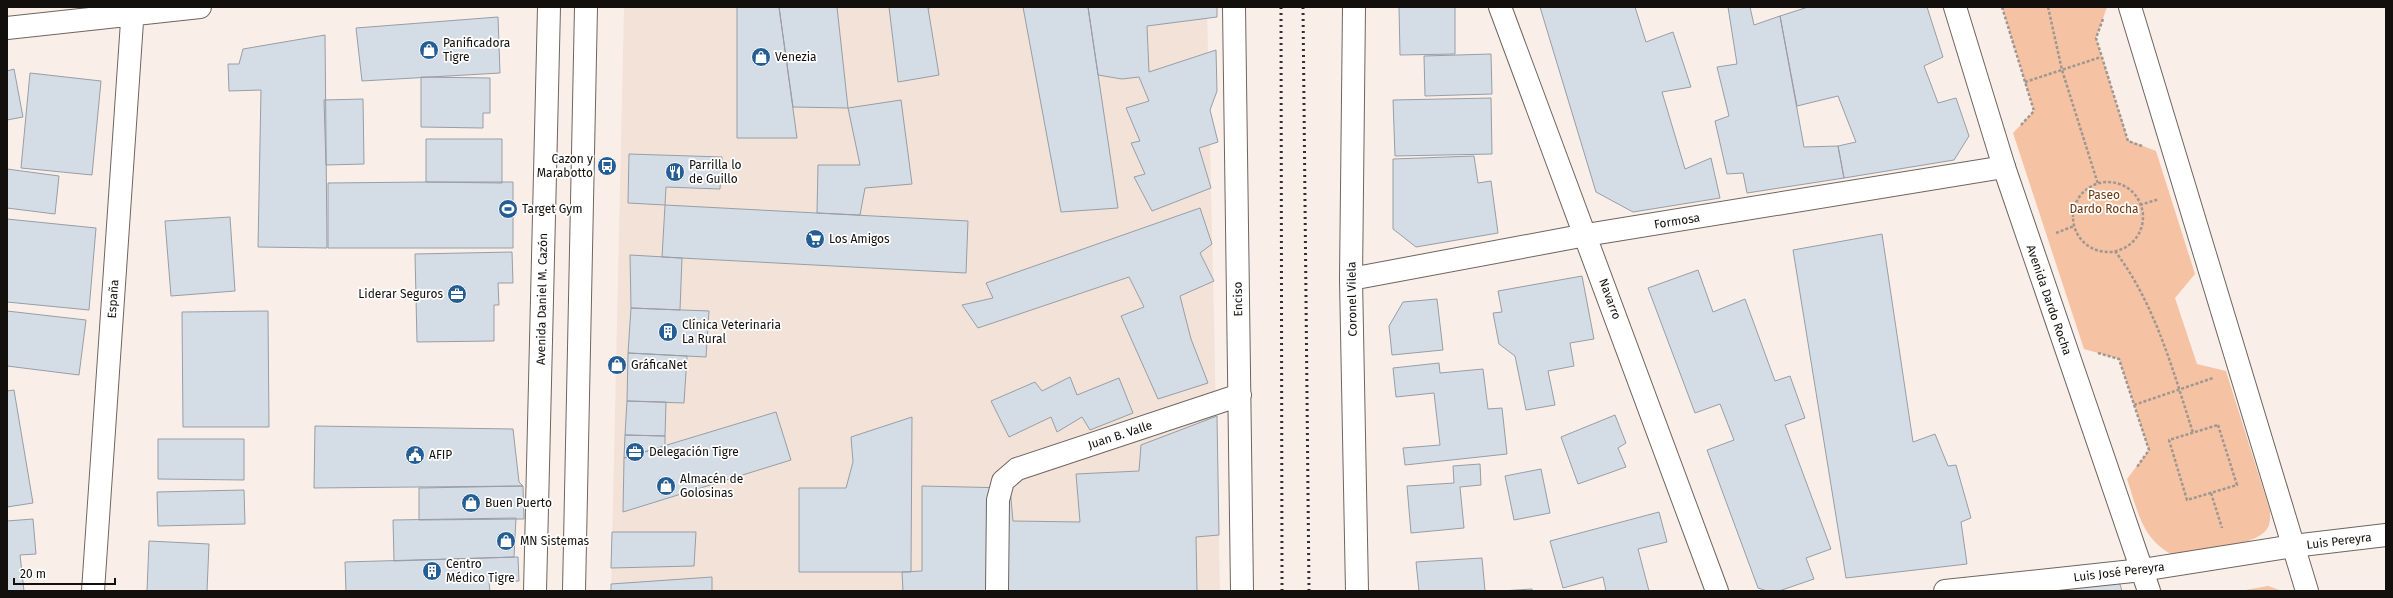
<svg xmlns="http://www.w3.org/2000/svg" width="2393" height="598" font-family="'Fira Sans',sans-serif">
	<style>
		.built { fill: #f3e2d7 }
		.green { fill: #f5c2a3 }
		.building { fill: #d4dce5; stroke: #979ea6 }
		.lines { fill: none; stroke-linecap: round; stroke-linejoin: round }
		.street-casing { stroke: #6e655f; stroke-width: 24 }
		.secondary-casing { stroke: #6e655f; stroke-width: 24 }
		.path { stroke: #9f9791; stroke-width: 2.5; stroke-dasharray: 3 2; stroke-linecap: butt }
		.street { stroke: #fff; stroke-width: 22 }
		.secondary { stroke: #fff; stroke-width: 22 }
		.rail { stroke: #332f2b; stroke-width: 3; stroke-dasharray: 2 4; stroke-linecap: butt }
		.labels { text-anchor: middle; stroke-width: 3.5; stroke-linejoin: round; paint-order: stroke }
		.poi-label { font-size: 12px; fill: #120f0c; stroke: #fefefe; text-anchor: start }
		.park-label { font-size: 12px; fill: #6b360a; stroke: #fefefe }
		.street-label { font-size: 12px; fill: #120f0c; stroke: #fefefe }
	</style>
	<rect width="100%" height="100%" fill="#faefe8"/>
	<path class="built" d="M624 7H1207L1220 591H611Z"/>
	<path class="green" d="M2002 7H2107L2096 38 2128 140 2156 151 2195 274 2175 298 2197 364 2226 371 2270 511C2270 517 2271 523 2267 529 2256 547 2193 551 2173 555 2142 540 2137 509 2127 479L2149 450 2119 359 2084 349 2013 133 2034 111Z
		M2268 586 2282 591H2240Z"/>
	<path class="building" d="M737 7H779L797 138H737Z
		M779 7H837L848 108 793 107Z
		M889 7H936L928 8 939 75 898 82Z
		M1023 7H1088L1118 208 1061 212Z
		M1088 7H1217V17L1147 26 1149 72 1216 50 1217 91 1210 110 1218 142 1199 148 1211 188 1152 211 1134 177 1145 174 1131 143 1140 141 1126 108 1149 101 1139 77 1122 79 1098 75Z
		M1399 7H1455V54L1400 55Z
		M1540 7H1635L1646 42 1673 32 1691 87 1662 92 1685 169 1711 158 1720 198 1633 212 1596 192Z
		M1728 7H1750L1754 25 1780 16 1804 147 1838 146 1844 178 1747 193 1743 173 1727 174 1715 121 1729 116 1717 67 1737 64Z
		M1808 7H1927L1943 57 1924 66 1938 103 1956 98 1969 136 1954 160 1844 178 1838 146 1856 142 1838 96 1797 106 1780 16Z
		M498 17 500 73 362 81 356 28Z
		M325 35 327 248 258 247 261 90 229 91 228 64H239L243 49Z
		M1491 54 1492 94 1425 96 1424 56Z
		M14 69 23 117 7 120V71Z
		M30 73 101 81 92 175 21 168Z
		M421 77 490 78V113H483V128L421 127Z
		M1491 98 1492 154 1395 156 1393 100Z
		M363 99 364 164 326 165 324 100Z
		M901 100 912 184 865 188 860 215 817 213 818 165H860L848 108Z
		M426 139H502V183L426 182Z
		M629 154 722 157 720 189 666 187 665 205 628 203Z
		M1474 156 1478 183 1491 181 1498 233 1416 247 1393 229V159Z
		M7 169 59 176 55 214 7 208Z
		M426 182H513V248H328V183Z
		M665 205 968 221 966 273 662 257Z
		M1200 208 1212 244 1200 253 1214 281 1180 296 1191 339 1208 383 1158 399 1121 316 1144 307 1129 277 978 328 962 305 993 298 986 283Z
		M230 217 235 291 171 296 165 221Z
		M7 219 96 228 89 310 7 302Z
		M1882 234 1913 442 1935 434 1948 466 1956 465 1971 518 1961 522 1967 564 1846 578 1793 250Z
		M512 252 513 283H498L499 305H494V341L417 342 415 254Z
		M630 255 682 258 680 310 631 308Z
		M1698 270 1713 312 1745 299 1775 381 1790 376 1805 418 1785 425 1831 549 1806 558 1814 579 1779 591H1767L1758 588 1707 450 1734 440 1720 404 1695 413 1648 288Z
		M1582 276 1594 339 1570 343 1574 366 1548 371 1555 405 1526 410 1515 356 1499 344 1493 313 1502 312 1498 291Z
		M1437 299 1443 350 1392 355 1389 326 1403 302Z
		M631 308 709 311 706 357 628 353Z
		M7 311 86 320 79 375 7 366Z
		M268 311 269 427H183L182 312Z
		M628 353 687 356 684 403 627 401Z
		M1439 363 1440 373 1483 369 1488 409 1502 408 1507 454 1405 465 1403 448 1440 445 1434 393 1396 397 1393 368Z
		M1070 377 1077 395 1119 378 1133 413 1090 430 1082 417 1057 432 1051 417 1009 437 991 401 1035 382 1042 391Z
		M14 390 33 503 7 507V391Z
		M627 401 666 402 665 436 625 435Z
		M776 412 791 460 623 512 624 458Z
		M1615 415 1626 443 1618 448 1626 467 1578 484 1561 437Z
		M1217 416 1219 535 1196 537 1197 591H903L902 572 922 571V486L1010 488 1013 521 1080 522 1076 474 1139 471 1141 445Z
		M912 417 911 572H799V488H846L853 462 851 437Z
		M315 426 513 429 519 482 523 486 314 488Z
		M625 435 665 436V446L624 458Z
		M158 439H244V480L158 479Z
		M1480 464 1481 485 1460 487 1464 528 1411 533 1407 486 1454 483 1453 466Z
		M1541 469 1550 513 1514 520 1505 476Z
		M523 486 524 519 419 520V488Z
		M244 490 245 524 158 526 157 492Z
		M1659 512 1667 542 1638 549 1649 591H1606L1603 577 1563 588 1550 541Z
		M516 518 514 557 394 561 393 520Z
		M33 519 36 554 20 555 24 591H7V521Z
		M612 532H696L694 566 611 568Z
		M149 541 209 544 207 591H147Z
		M518 557 519 581 489 582 490 591H346L345 562Z
		M1482 558 1485 591H1419L1416 562Z
		M712 577V591H611V584Z
		M2118 578 2122 591H2056Z
		M1532 589V591H1501Z"/>
	<g class="lines">
		<defs>
			<path id="street" d="M1234 7 1242 591
				M1354 7 1351 279 1357 591
				M1500 7 1717 591
				M7 28 200 7
				M1351 279 1586 235 2004 167
				M93 591 133 7
				M997 591 998 500 1003 481 1017 469 1240 395
				M1945 591 2142 570 2293 546 2386 535"/>
			<path id="secondary" d="M1955 7 2004 167 2149 591
				M2130 7 2307 591
				M535 591 549 7
				M574 591 586 7"/>
		</defs>
		<use href="#street" class="street-casing"/>
		<use href="#secondary" class="secondary-casing"/>
		<path class="path" d="M2002 7 2034 111 2021 125
			M2048 7 2062 70 2098 184
			M2103 19 2096 38 2128 141 2142 146
			M2025 82 2101 57
			M2073 217a35 35 0 1 1 70 0a35 35 0 1 1-70 0Z
			M2140 205 2159 199
			M2056 233 2074 226
			M2115 251C2155 304 2173 370 2193 433
			M2098 353 2119 359 2149 450 2137 467
			M2134 405 2213 378
			M2218 425 2237 485 2187 500 2169 440Z
			M2211 493 2222 528"/>
		<use href="#street" class="street"/>
		<use href="#secondary" class="secondary"/>
		<path class="rail" d="M1281 7 1282 591
			M1303 7 1309 591"/>
	</g>
	<defs>
		<symbol id="shop-disc" viewBox="-11 -11 22 22"><circle r="9.5" fill="#255d95" stroke="#fefefe"/><path d="M-5-2.5h2.3a2.7 3.5 0 0 1 5.4 0H5L5.5 6h-11ZM-1.5-2.5h3a1.5 2.3 0 0 0-3 0Z" fill="#fff"/></symbol>
		<symbol id="bus-disc" viewBox="-11 -11 22 22"><circle r="9.5" fill="#255d95" stroke="#fefefe"/><path d="M-5-6H5V4H4V6H2V4H-2V6H-4V4H-5ZM-3.5-4V0h7V-4ZM-3.5 1.2v1.5H-2V1.2ZM2 1.2v1.5H3.5V1.2Z" fill="#fff"/></symbol>
		<symbol id="restaurant-disc" viewBox="-11 -11 22 22"><circle r="9.5" fill="#255d95" stroke="#fefefe"/><path d="M-5-6h1v4h1v-4h1v4h1v-4h1v5L-1.5 .5V6h-2V.5L-5-1ZM5-6V6H3V1.5H1.5Q1.5-4 5-6Z" fill="#fff"/></symbol>
		<symbol id="stadium-disc" viewBox="-11 -11 22 22"><circle r="9.5" fill="#255d95" stroke="#fefefe"/><path d="M0-5a6.5 5 0 1 0 0 10a6.5 5 0 1 0 0-10ZM-3.5-1.8h7v3.6h-7Z" fill="#fff"/></symbol>
		<symbol id="supermarket-disc" viewBox="-11 -11 22 22"><circle r="9.5" fill="#255d95" stroke="#fefefe"/><path d="M-6-5.5h2.5l.6 2H6L4.5 2H-2.5L-4.4-4H-6ZM-1.5 3.2a1.3 1.3 0 1 0 .1 0ZM3 3.2a1.3 1.3 0 1 0 .1 0Z" fill="#fff"/></symbol>
		<symbol id="office-disc" viewBox="-11 -11 22 22"><circle r="9.5" fill="#255d95" stroke="#fefefe"/><path d="M-6-3h4V-5.5h4V-3h4V5H-6ZM-1-4.5V-3h2v-1.5ZM-6 0V1H6V0Z" fill="#fff"/></symbol>
		<symbol id="building-disc" viewBox="-11 -11 22 22"><circle r="9.5" fill="#255d95" stroke="#fefefe"/><path d="M-4-6H4V6H1V3H-1V6H-4ZM-2.5-4.3h1.7v1.8h-1.7ZM.8-4.3h1.7v1.8H.8ZM-2.5-1h1.7V.8h-1.7ZM.8-1h1.7V.8H.8Z" fill="#fff"/></symbol>
		<symbol id="civic-disc" viewBox="-11 -11 22 22"><circle r="9.5" fill="#255d95" stroke="#fefefe"/><path d="M-.6-6.5H3V-4.5H.6V-3L4-1V1h2V6H-6V1h2V-1L-.6-3ZM-1.2 2.5V6h2.4V2.5Z" fill="#fff"/></symbol>
	</defs>
	<g fill-rule="evenodd">
		<use href="#shop-disc" x="418" y="39" width="22" height="22"/>
		<use href="#shop-disc" x="750" y="46" width="22" height="22"/>
		<use href="#bus-disc" x="596" y="155" width="22" height="22"/>
		<use href="#restaurant-disc" x="664" y="161" width="22" height="22"/>
		<use href="#stadium-disc" x="497" y="198" width="22" height="22"/>
		<use href="#supermarket-disc" x="804" y="228" width="22" height="22"/>
		<use href="#office-disc" x="446" y="283" width="22" height="22"/>
		<use href="#building-disc" x="657" y="321" width="22" height="22"/>
		<use href="#shop-disc" x="606" y="354" width="22" height="22"/>
		<use href="#office-disc" x="624" y="441" width="22" height="22"/>
		<use href="#civic-disc" x="404" y="444" width="22" height="22"/>
		<use href="#shop-disc" x="655" y="475" width="22" height="22"/>
		<use href="#shop-disc" x="460" y="492" width="22" height="22"/>
		<use href="#shop-disc" x="495" y="530" width="22" height="22"/>
		<use href="#building-disc" x="421" y="560" width="22" height="22"/>
	</g>
	<g class="labels">
		<g class="poi-label">
			<text x="443" y="47">Panificadora<tspan x="443" dy="14">Tigre</tspan></text>
			<text x="775" y="61">Venezia</text>
			<text x="593" y="163" text-anchor="end">Cazon y<tspan x="593" dy="14">Marabotto</tspan></text>
			<text x="689" y="169">Parrilla lo<tspan x="689" dy="14">de Guillo</tspan></text>
			<text x="522" y="213">Target Gym</text>
			<text x="829" y="243">Los Amigos</text>
			<text x="443" y="298" text-anchor="end">Liderar Seguros</text>
			<text x="682" y="329">Clínica Veterinaria<tspan x="682" dy="14">La Rural</tspan></text>
			<text x="631" y="369">GráficaNet</text>
			<text x="649" y="456">Delegación Tigre</text>
			<text x="429" y="459">AFIP</text>
			<text x="680" y="483">Almacén de<tspan x="680" dy="14">Golosinas</tspan></text>
			<text x="485" y="507">Buen Puerto</text>
			<text x="520" y="545">MN Sistemas</text>
			<text x="446" y="568">Centro<tspan x="446" dy="14">Médico Tigre</tspan></text>
		</g>
		<g class="park-label">
			<text x="2104" y="199">Paseo<tspan x="2104" dy="14">Dardo Rocha</tspan></text>
		</g>
		<g class="street-label">
			<text transform="translate(1677 221) rotate(-9)" y="4">Formosa</text>
			<text transform="translate(113 299) rotate(-86)" y="4">España</text>
			<text transform="translate(542 299) rotate(-89)" y="4">Avenida Daniel M. Cazón</text>
			<text transform="translate(1238 299) rotate(-91)" y="4">Enciso</text>
			<text transform="translate(1352 299) rotate(-91)" y="4">Coronel Vilela</text>
			<text transform="translate(1610 299) rotate(70)" y="4">Navarro</text>
			<text transform="translate(2049 300) rotate(71)" y="4">Avenida Dardo Rocha</text>
			<text transform="translate(1120 435) rotate(-18)" y="4">Juan B. Valle</text>
			<text transform="translate(2339 541) rotate(-7)" y="4">Luis Pereyra</text>
			<text transform="translate(2119 572) rotate(-7)" y="4">Luis José Pereyra</text>
		</g>
	</g>
	<rect width="2393" height="598" fill="none" stroke="#120f0c" stroke-width="16"/>
	<path d="M14 578v6h101v-6" fill="none" stroke="#120f0c" stroke-width="2"/>
	<text x="20" y="578" font-size="12" fill="#120f0c" stroke="#fefefe" stroke-width="3" paint-order="stroke">20 m</text>
</svg>
